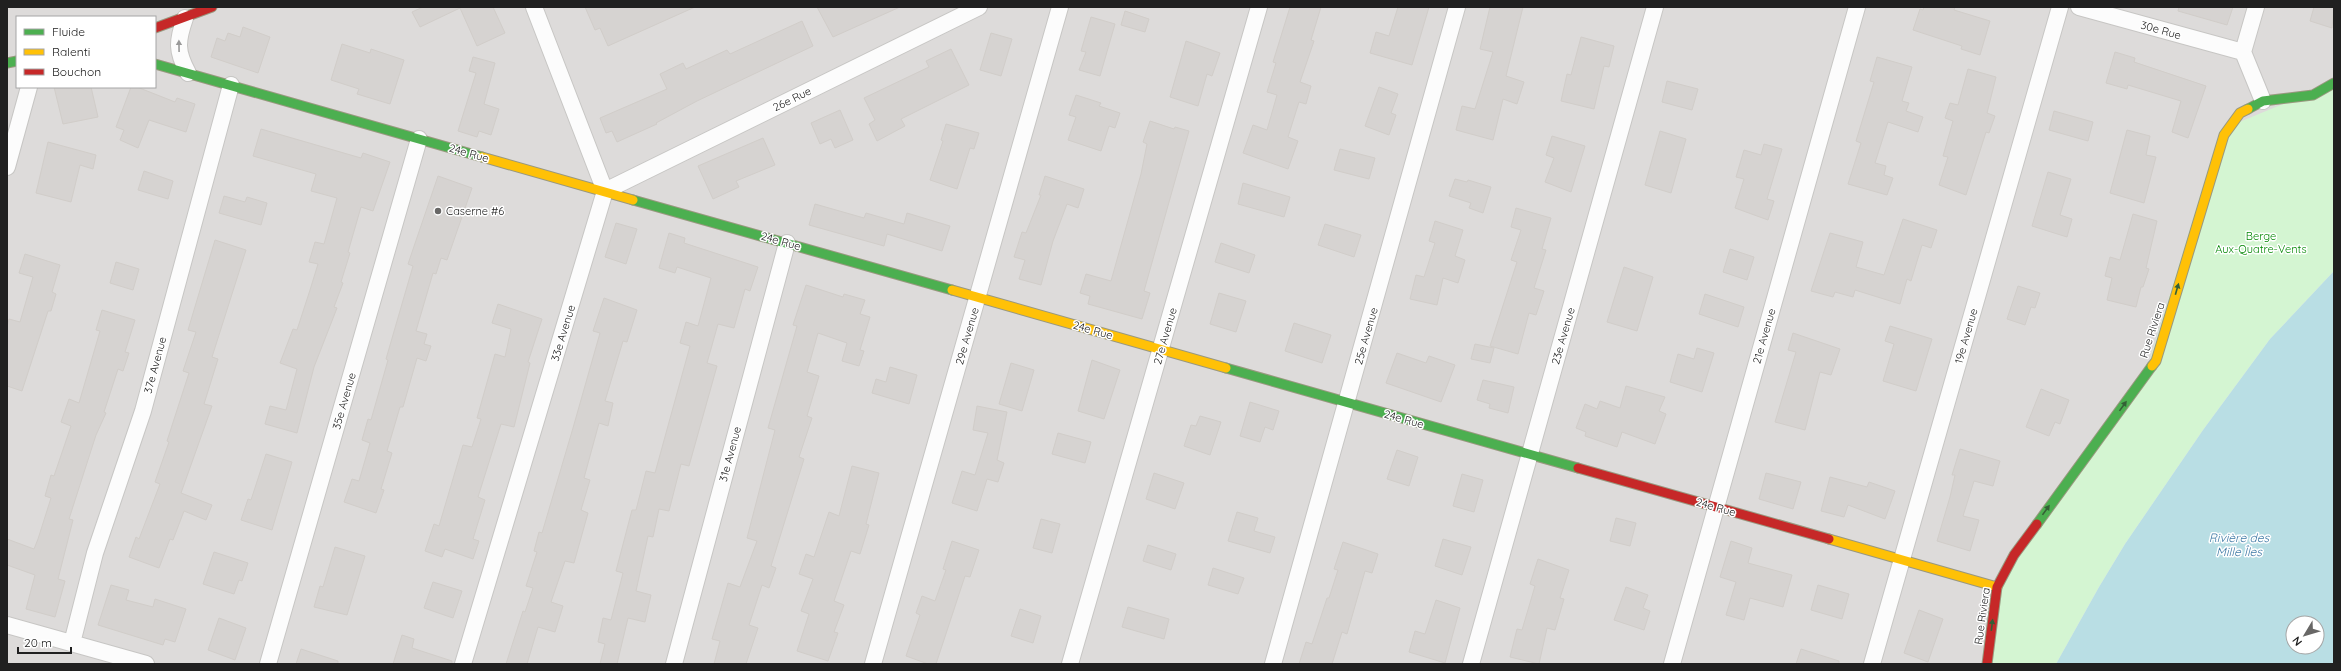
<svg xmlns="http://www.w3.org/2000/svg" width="2341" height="671" font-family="Quicksand,sans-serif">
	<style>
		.residential { fill: #dddbda; fill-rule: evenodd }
		.park { fill: #d4f5d2 }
		.water { fill: #b9dee4; fill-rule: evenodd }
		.building { fill: #d6d3d1; stroke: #d1cdc9 }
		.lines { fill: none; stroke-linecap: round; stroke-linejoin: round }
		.street-casing { stroke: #c7c6c4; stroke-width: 18 }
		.fast-casing { stroke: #99987f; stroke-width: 11 }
		.slow-casing { stroke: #99987f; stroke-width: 11 }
		.jam-casing { stroke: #99987f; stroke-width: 11 }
		.street { stroke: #fcfcfc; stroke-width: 16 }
		.fast { stroke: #4caf50; stroke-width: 9 }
		.slow { stroke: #ffc107; stroke-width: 9 }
		.jam { stroke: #c62828; stroke-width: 9 }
		.oneway { fill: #999 }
		.oneway2 { fill: #346036 }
		.poi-dot { fill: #686766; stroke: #fff; stroke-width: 1.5 }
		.labels { text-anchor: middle; stroke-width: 3; stroke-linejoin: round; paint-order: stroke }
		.street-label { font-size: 11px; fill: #202020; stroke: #fff }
		.poi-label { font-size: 11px; fill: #202020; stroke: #fff; text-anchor: start }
		.park-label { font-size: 11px; fill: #038804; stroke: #fff }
		.water-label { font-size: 12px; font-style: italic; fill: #3f7aa6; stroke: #fff }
	</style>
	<rect width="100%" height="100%" fill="#eeebe8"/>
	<path class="residential" d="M7 7H2334V83L2146 373 1988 664H7ZM17 17H155V87H17Z"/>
	<path class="park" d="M2334 83V271L2270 339 2203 430 2125 544 2099 587 2056 664H1988L1999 583 2146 373 2220 130Z"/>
	<path class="water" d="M2334 271V664H2056L2099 587 2125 544 2203 430 2270 339ZM2293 623H2317V647H2293Z"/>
	<path class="building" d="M423 7H493L505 33 477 46 460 8 420 27 412 12Z
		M585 7H695L608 46 600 28 595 30Z
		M817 7H900L833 37Z
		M1290 7H1321L1311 40 1314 41 1300 82 1311 86 1306 104 1299 102 1288 137 1298 141 1288 169 1243 153 1253 125 1267 130 1277 95 1267 92 1276 63 1273 62Z
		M1398 7H1429L1412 65 1370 53 1376 32 1389 36Z
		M1490 7H1523L1506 76 1524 82 1517 104 1503 99 1493 140 1456 130 1462 106 1475 109 1493 52 1480 49Z
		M1924 7H1955L1954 10 1990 21 1980 55 1961 49 1962 46 1913 30 1920 9 1923 10Z
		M2179 7H2233L2227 25 2178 11Z
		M2314 7H2334L2332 28 2310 21Z
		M1125 11 1149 19 1145 32 1121 25Z
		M1091 17 1115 24 1100 76 1079 70 1086 52 1081 51Z
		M802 21 813 46 697 101 656 123 657 124 617 142 612 131 606 133 600 118 667 89 660 74 683 63 686 69 727 50 730 54Z
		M243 27 270 37 258 73 211 57 217 38 225 41 228 33 240 37Z
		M991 33 1012 39 1001 76 980 70Z
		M1581 37 1614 46 1609 67 1604 66 1594 109 1561 101 1567 74 1571 75Z
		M1186 41 1220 53 1212 76 1207 74 1198 106 1170 97Z
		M342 44 370 53 371 49 404 60 390 104 357 94 359 89 331 80Z
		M951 49 969 85 901 119 905 126 877 141 869 124 875 120 864 98 929 67 926 61Z
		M2115 52 2135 58 2134 62 2206 86 2188 138 2172 132 2181 101 2128 85 2127 89 2106 83Z
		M473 57 495 63 484 104 499 109 491 135 479 131 477 137 458 131 476 73 469 71Z
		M1877 57 1912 67 1902 101 1909 103 1906 111 1923 117 1918 132 1888 122 1875 163 1886 166 1884 175 1893 178 1887 195 1848 184 1861 143 1856 141 1874 82 1870 81Z
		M1968 69 1996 77 1987 113 1995 116 1989 133 1986 132 1966 195 1939 185 1948 157 1943 156 1953 121 1945 118 1950 103 1958 105Z
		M1667 81 1698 89 1692 110 1662 102Z
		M54 87H91L98 117 63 124Z
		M131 87H137L175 102 177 98 195 104 186 132 149 120 138 148 120 140 124 130 116 127Z
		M1379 87 1398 94 1391 113 1396 115 1389 135 1365 126Z
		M1076 95 1101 103 1099 106 1120 113 1115 128 1109 126 1101 151 1068 140 1076 117 1069 115Z
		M840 110 853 140 835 148 831 139 820 144 811 123Z
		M2054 111 2093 122 2088 141 2049 130Z
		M1150 121 1174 129 1175 127 1189 131 1144 291 1150 293 1142 319 1088 304 1090 296 1080 293 1086 274 1111 281 1141 174 1147 144 1143 142Z
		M946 124 979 133 974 149 970 148 957 189 930 180 943 141 941 140Z
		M261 129 361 158 363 153 390 162 373 211 361 207 348 252 350 253 341 282 343 283 334 307 337 308 314 367 297 433 265 424 270 406 286 410 297 369 280 363 293 329 297 330 310 290 318 264 309 262 315 242 324 244 337 198 311 191 316 174 253 156Z
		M2127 130 2150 136 2146 155 2156 157 2144 203 2110 193Z
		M1660 131 1686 139 1671 193 1645 185Z
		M1552 136 1585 146 1571 192 1545 182 1554 158 1546 155Z
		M763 138 775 165 736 181 739 187 713 199 698 166Z
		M48 142 96 155 93 169 80 165 71 202 36 193Z
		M1764 144 1782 149 1767 199 1774 201 1768 220 1735 208 1744 179 1736 177 1744 150 1761 155Z
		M1340 149 1375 158 1369 179 1334 170Z
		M144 171 173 181 168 199 138 190Z
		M2048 172 2071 179 2060 215 2072 219 2067 237 2032 226Z
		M438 176 472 188 447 260 441 258 436 274 433 273 416 331 427 334 424 344 431 346 426 361 417 358 403 407H400L387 451 392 453 381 489 384 490 376 513 344 502 352 479 359 481 370 443 362 440 368 419 371 420 388 360 386 359 413 266 408 264Z
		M1045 176 1084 189 1078 208 1067 204 1053 241 1041 285 1019 279 1025 260 1014 257 1022 232 1026 233 1041 195H1039Z
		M1455 179 1467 182 1468 180 1491 187 1483 213 1469 208 1471 203 1449 196Z
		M1243 183 1290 197 1284 217 1238 204Z
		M224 196 245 202 247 197 267 203 261 225 219 213Z
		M815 204 864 218 866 213 904 224 907 213 950 226 942 251 887 234 884 246 809 225Z
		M1516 208 1551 218 1542 249 1546 250 1534 288 1544 291 1536 315 1529 313 1518 354 1490 346 1517 262 1511 260 1521 230 1511 227Z
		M2133 214 2157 221 2146 268 2149 269 2143 287H2141L2136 307 2107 300 2112 278 2105 276 2110 257 2120 260Z
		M1903 219 1937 230 1931 248 1922 245 1911 281 1907 279 1900 304 1855 290 1853 297 1835 292 1833 297 1811 291 1830 233 1863 242 1856 267 1884 275Z
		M1435 221 1463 230 1455 256 1465 260 1458 283 1443 278 1437 305 1410 299 1416 275 1424 277 1435 243 1429 241Z
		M616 223 637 229 626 264 605 257Z
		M1325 224 1361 235 1354 257 1318 245Z
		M669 233 685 238 684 243 758 267 750 291 745 289 734 328 718 324 707 363 717 366 689 466 681 464 669 511 659 509 653 537 648 536 636 591 651 595 645 622 628 618 617 664H600L605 644 598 642 603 618 611 620 623 573 616 571 632 510H636L646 471 655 473 690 346 680 343 686 322 698 326 711 278 677 267 675 273 659 268Z
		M215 240 246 250 212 357 218 359 204 404 212 406 181 493 212 505 206 520 184 511 173 540 170 539 159 568 129 557 136 537 139 539 160 484 155 482 169 442 167 441 189 373 183 371 196 332 188 330Z
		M1221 243 1255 255 1249 273 1215 262Z
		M1730 249 1754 257 1747 280 1723 272Z
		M25 254 60 265 52 292 56 294 51 311H48L22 391 7 386V327L9 319 20 322 33 277 19 273Z
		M116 262 139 269 133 290 110 283Z
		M1624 267 1653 277 1637 331 1607 322Z
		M806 285 843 297 844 294 865 300 860 314 870 317 860 350 864 351 859 366 842 361 847 343 818 333 807 372 819 376 807 416 812 418 799 457 804 459 771 566 776 568 769 588 762 585 749 625 758 628 746 664H714L720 641 712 639 728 583 740 587 757 541 747 538 775 430 768 428 797 326 793 325Z
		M2018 286 2040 293 2035 308 2031 307 2025 325 2007 319Z
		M1219 293 1246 301 1236 332 1210 324Z
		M1705 294 1744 307 1738 327 1699 314Z
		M604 298 637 310 627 342 623 341 605 401 613 403 608 426 599 423 584 478 590 480 581 510 588 513 574 563 565 561 551 602 563 606 555 632 538 627 527 664H506L523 611 525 612 533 588 526 586 537 552 534 551 539 532 542 533 573 428 600 333 593 331Z
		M498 304 542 319 528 362 530 363 514 427 501 424 478 497 485 500 473 539 479 541 473 559 445 549 442 557 425 551 434 524 439 526 463 445 472 447 481 419 477 418 495 354 505 357 511 329 492 323Z
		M102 310 135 320 125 352 129 353 123 371 118 369 104 412 106 413 96 435 69 519 73 520 58 579 65 581 55 617 26 609 35 575 7 565V539L34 549 38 539 51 498 45 496 51 475 54 476 71 426 61 422 69 399 79 403 100 331 96 330Z
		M1294 323 1331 335 1322 363 1285 351Z
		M1890 326 1932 339 1916 391 1883 381 1894 344 1885 341Z
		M1793 333 1840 349 1831 375 1820 372 1805 430 1775 422 1796 352 1788 350Z
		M1475 344 1494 348 1490 363 1471 359Z
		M1697 348 1714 353 1702 392 1670 382 1678 354 1694 359Z
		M1397 353 1426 363 1429 356 1455 365 1441 402 1386 383Z
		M1092 360 1120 370 1104 419 1078 411Z
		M1011 363 1034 370 1022 411 999 404Z
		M890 367 917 375 909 404 872 393 876 379 886 382Z
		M1483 380 1514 387 1508 413 1489 408 1490 404 1477 400Z
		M1626 386 1665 397 1659 411 1666 414 1655 444 1622 432 1617 447 1585 436 1586 432 1576 428 1585 404 1597 409 1600 401 1620 408Z
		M2041 389 2069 400 2060 424 2055 422 2049 436 2026 427Z
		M1250 402 1279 411 1273 430 1265 427 1260 442 1240 436Z
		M977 406 1007 412 997 460 1004 463 998 482 987 479 977 511 952 503 962 471 975 475 988 433 973 430Z
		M1200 416 1221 422 1210 455 1184 446 1191 425 1196 426Z
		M1058 433 1091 442 1085 463 1052 454Z
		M1960 449 2000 461 1993 486 1974 481 1963 516 1979 520 1970 551 1937 541 1950 497 1955 475H1952Z
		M1397 450 1418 457 1409 486 1387 479Z
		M266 454 292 462 272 530 241 520 248 499 251 500Z
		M852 466 879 473 866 524 869 525 860 554 851 551 834 601 844 605 834 632 838 633 828 661 797 651 809 614 801 611 813 579 799 574 806 554 814 557 829 512 839 516Z
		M1154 473 1184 483 1175 509 1146 499Z
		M1766 473 1801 482 1793 509 1759 499Z
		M1462 474 1483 480 1474 512 1453 506Z
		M1830 477 1867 487 1869 482 1895 491 1885 519 1848 505 1844 517 1821 511Z
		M1237 512 1258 518 1254 531 1275 537 1270 553 1228 541Z
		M1616 518 1636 523 1630 546 1610 541Z
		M1041 519 1060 524 1052 553 1033 548Z
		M1443 539 1471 547 1462 575 1435 566Z
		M952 541 979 550 970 577 965 576 936 664H928L906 656 920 615 916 613 922 596 935 601 946 570 943 569Z
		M1731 541 1752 548 1748 563 1792 575 1783 607 1750 598 1744 620 1726 615 1736 582 1720 577Z
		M1343 542 1378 554 1372 573 1365 571 1347 634 1342 632 1332 664H1299L1306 642 1312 644 1327 598H1329L1338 570 1334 569Z
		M1148 545 1176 554 1171 570 1143 561Z
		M335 547 365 556 347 615 314 607 320 586 323 587Z
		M214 552 248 563 242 581 239 580 234 594 203 584Z
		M1538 559 1569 570 1560 598 1564 599 1555 630 1547 628 1539 664 1510 657 1517 629 1522 630 1535 586 1530 584Z
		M1213 568 1244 578 1238 594 1208 585Z
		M433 582 462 591 453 618 424 608Z
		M111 585 129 590 126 600 153 607 155 599 186 609 175 642 165 639 163 645 98 625Z
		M1818 585 1849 594 1842 619 1811 610Z
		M1626 587 1648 595 1643 608 1650 611 1644 630 1614 620Z
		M1436 600 1460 608 1445 663 1409 652 1415 631 1425 634Z
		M1128 607 1169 619 1164 639 1122 627Z
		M1020 609 1041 616 1033 643 1011 636Z
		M1919 610 1943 619 1928 662 1904 653Z
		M219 618 246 628 235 660 208 650Z
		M402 635 414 639 412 648 452 661V664H393Z
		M301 649 338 661V664H296Z
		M1801 649 1839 661V664H1796Z"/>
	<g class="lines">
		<defs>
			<path id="street" d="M2079 7 2243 52
				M2256 7 2243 52 2263 101
				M185 18C177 41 176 51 188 73
				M7 167 29 87
				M605 191 979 7
				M7 625 146 664
				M72 643 95 553 143 411 231 85
				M268 664 419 139
				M463 664 605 191 534 7
				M674 664 787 243
				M873 664 1060 7
				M1070 664 1259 7
				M1273 664 1457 7
				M1471 664 1655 7
				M1672 664 1857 7
				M1872 664 2060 7"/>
			<path id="fast" d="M7 63 17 61
				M155 64 482 157
				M2248 109 2263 101 2313 95 2334 83
				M633 200 952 290
				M1226 368 1578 468
				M2037 524 2152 366"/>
			<path id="slow" d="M482 157 633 200
				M952 290 1226 368
				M2152 366 2156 361 2224 135 2240 113 2248 109
				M1829 539 1997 587"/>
			<path id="jam" d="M155 28 212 7
				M1578 468 1829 539
				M1987 664 1997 587 2014 555 2037 524"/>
		</defs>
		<use href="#street" class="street-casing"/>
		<use href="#fast" class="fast-casing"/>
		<use href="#slow" class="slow-casing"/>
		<use href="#jam" class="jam-casing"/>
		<use href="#street" class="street"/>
		<use href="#fast" class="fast"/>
		<use href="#slow" class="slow"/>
		<use href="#jam" class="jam"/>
	</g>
	<defs><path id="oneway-solid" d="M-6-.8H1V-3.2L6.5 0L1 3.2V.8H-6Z"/></defs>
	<use class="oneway" href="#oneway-solid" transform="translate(179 46) rotate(-91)"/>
	<g class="oneway2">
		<use href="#oneway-solid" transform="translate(2177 289) rotate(-74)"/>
		<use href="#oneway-solid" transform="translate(2123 406) rotate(-54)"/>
		<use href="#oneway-solid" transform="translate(2046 510) rotate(-54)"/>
		<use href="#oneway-solid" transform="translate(1992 625) rotate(-83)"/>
	</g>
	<circle class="poi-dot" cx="438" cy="211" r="4"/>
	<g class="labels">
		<g class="street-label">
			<text transform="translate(2161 30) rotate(16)" y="4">30e Rue</text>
			<text transform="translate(792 99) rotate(-26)" y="4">26e Rue</text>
			<text transform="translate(469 153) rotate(16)" y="4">24e Rue</text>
			<text transform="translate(781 241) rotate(16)" y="4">24e Rue</text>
			<text transform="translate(1093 330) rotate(16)" y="4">24e Rue</text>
			<text transform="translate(2152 330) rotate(-72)" y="4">Rue Riviera</text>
			<text transform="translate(563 333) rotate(-73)" y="4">33e Avenue</text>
			<text transform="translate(967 336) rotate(-74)" y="4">29e Avenue</text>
			<text transform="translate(1165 336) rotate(-74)" y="4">27e Avenue</text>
			<text transform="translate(1366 336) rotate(-74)" y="4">25e Avenue</text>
			<text transform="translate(1563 336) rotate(-74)" y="4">23e Avenue</text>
			<text transform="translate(1764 336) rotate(-74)" y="4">21e Avenue</text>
			<text transform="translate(1966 336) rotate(-74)" y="4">19e Avenue</text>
			<text transform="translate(155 365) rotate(-75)" y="4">37e Avenue</text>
			<text transform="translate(344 401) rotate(-74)" y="4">35e Avenue</text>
			<text transform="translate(1404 419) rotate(16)" y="4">24e Rue</text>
			<text transform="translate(730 454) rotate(-75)" y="4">31e Avenue</text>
			<text transform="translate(1716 507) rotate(16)" y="4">24e Rue</text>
			<text transform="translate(1982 616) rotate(-82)" y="4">Rue Riviera</text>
		</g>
		<g class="poi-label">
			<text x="446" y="215">Caserne #6</text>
		</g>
		<g class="park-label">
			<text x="2261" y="240">Berge<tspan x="2261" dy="13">Aux-Quatre-Vents</tspan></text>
		</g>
		<g class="water-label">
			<text x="2239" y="542">Rivière des<tspan x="2239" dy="14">Mille Îles</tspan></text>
		</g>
	</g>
	<rect width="2341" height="671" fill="none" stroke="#202020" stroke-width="16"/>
	<rect x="16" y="16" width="140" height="72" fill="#ffffff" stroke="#a6a6a6"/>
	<rect x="24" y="29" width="20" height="6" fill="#4caf50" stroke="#a6a6a6"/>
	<text x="52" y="36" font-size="12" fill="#202020">Fluide</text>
	<rect x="24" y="49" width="20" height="6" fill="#ffc107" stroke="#a6a6a6"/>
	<text x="52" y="56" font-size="12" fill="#202020">Ralenti</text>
	<rect x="24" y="69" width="20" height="6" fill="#c62828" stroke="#a6a6a6"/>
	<text x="52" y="76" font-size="12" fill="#202020">Bouchon</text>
	<g transform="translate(2305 635) rotate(232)"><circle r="19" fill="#ffffff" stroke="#a6a6a6"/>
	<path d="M0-3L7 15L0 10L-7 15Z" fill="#686766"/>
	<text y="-6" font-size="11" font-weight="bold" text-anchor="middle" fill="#202020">N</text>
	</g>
	<path d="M18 647v6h53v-6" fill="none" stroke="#202020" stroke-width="2"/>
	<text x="24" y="647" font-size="12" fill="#202020" stroke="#ffffff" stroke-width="3" paint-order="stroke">20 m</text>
</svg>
